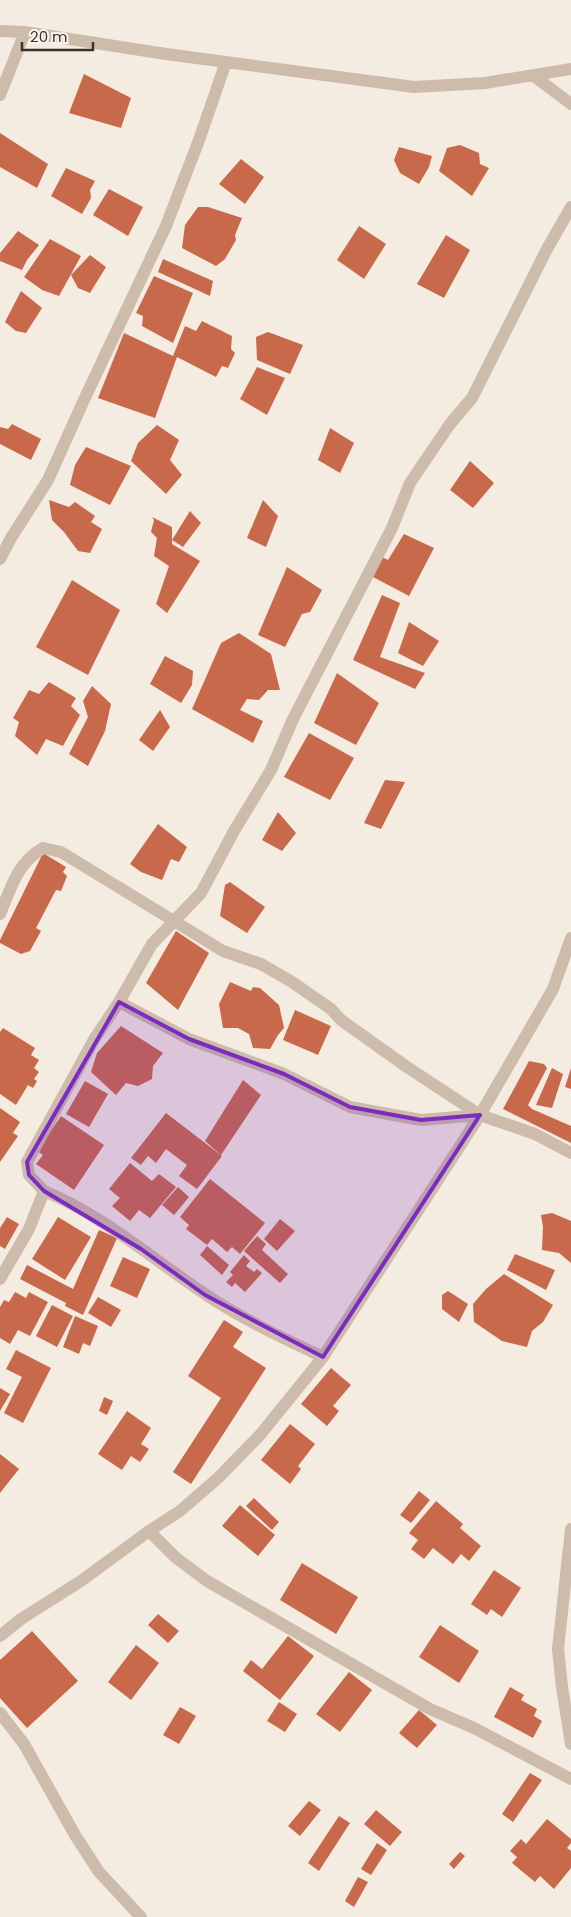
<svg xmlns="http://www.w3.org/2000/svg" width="571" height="1917" font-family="Poppins,sans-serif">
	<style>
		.building { fill: #c8694b }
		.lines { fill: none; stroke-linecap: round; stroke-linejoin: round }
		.minor { stroke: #cdbbac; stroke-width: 12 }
		.marked { fill: #7b2cbf; fill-opacity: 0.2; stroke: #7b2cbf; stroke-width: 4; stroke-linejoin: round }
	</style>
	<rect width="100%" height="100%" fill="#f4ebe1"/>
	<path class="building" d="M84 74 131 98 121 128 69 113Z
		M0 133 48 164 37 188 0 167Z
		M460 145 479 153 480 164 489 168 472 196 439 171 447 148Z
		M399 147 432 156 429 167 419 184 400 173 394 160Z
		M241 159 264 177 245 204 219 184Z
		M66 168 95 181 90 190 91 198 82 214 51 196Z
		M109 189 143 207 128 236 93 215Z
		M198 207H208L242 218 235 235 236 240 225 259 216 266 182 248 185 225Z
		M359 226 386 244 364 279 337 260Z
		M18 231 39 245 27 260 22 270 0 261V253Z
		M446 235 470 250 444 298 417 284Z
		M50 239 81 256 59 296 42 290 24 277Z
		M90 255 106 267 90 293 78 288 71 275Z
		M163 259 213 281 210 296 158 272Z
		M154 276 193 293 173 343 142 326 143 316 136 313Z
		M21 291 42 308 26 333 16 331 5 322Z
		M202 321 232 336 231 349 235 353 228 368 222 366 216 377 177 357 155 418 98 398 124 333 173 356 185 326 196 331Z
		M268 332 303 345 290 374 257 360 256 337Z
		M257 367 285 378 267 415 240 399Z
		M12 424 41 439 31 460 0 444V427L8 429Z
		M157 425 179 440 170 460 182 475 166 494 131 461 138 443Z
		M330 428 354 443 340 473 318 460Z
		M86 447 131 466 110 505 70 485 75 465Z
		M470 461 494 483 473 508 450 490Z
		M49 500 69 507 75 502 95 516 91 522 102 529 90 553 78 551 64 532 52 520Z
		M263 500 278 516 266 547 247 538Z
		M190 511 201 523 183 547 172 540Z
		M152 517 172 527V544L200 561 167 613 156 604 169 566 154 556 157 538 151 532 154 520Z
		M404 534 434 548 409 596 373 577 382 557 388 560Z
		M287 567 322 590 310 612 302 614 285 647 258 635Z
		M72 580 120 610 88 675 36 647Z
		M382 595 400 603 380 657 425 673 415 689 353 660Z
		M409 622 439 641 423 666 398 653Z
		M239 633 271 654 280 690H268L259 700 247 699 240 710 263 721 253 743 192 709 221 643Z
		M165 656 193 671 192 685 181 703 150 684Z
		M337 673 379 703 356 745 314 723Z
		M49 682 76 698 71 706 80 715 63 746 46 739 37 755 15 736 19 722 13 718 29 690 39 694Z
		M92 686 111 704 105 731 88 766 69 754 88 717 83 701Z
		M160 710 170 727 153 751 139 740Z
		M309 733 354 758 330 800 284 777Z
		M385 780 405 782 381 829 364 823Z
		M278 812 296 833 282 851 262 840Z
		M158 824 187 847 179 862 171 859 162 880 141 872 130 864Z
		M43 853 66 867 63 872 67 876 61 891 56 890 36 928 41 931 30 951 21 954 0 943V940Z
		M230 882 265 907 247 933 220 916 225 885Z
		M176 931 209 953 178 1010 146 983Z
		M230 982 251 991 253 987 260 988 279 1005 284 1028 278 1035 270 1049 253 1048 249 1034 238 1028H223L219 1004Z
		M295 1010 331 1026 318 1055 283 1040Z
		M121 1026 163 1053 153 1066 152 1079 138 1086 126 1083 116 1095 91 1072 97 1053Z
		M3 1028 35 1048 31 1055 39 1060 34 1068 39 1072 34 1079 37 1081 33 1088 28 1085 16 1105 0 1094V1032Z
		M529 1061 544 1064 547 1068 528 1105 532 1109 571 1126V1143L503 1109Z
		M552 1068 563 1074 552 1108 536 1105Z
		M571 1068V1089L565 1087Z
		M243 1080 261 1095 221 1155 205 1141Z
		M85 1081 108 1094 89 1127 66 1114Z
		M0 1108 20 1122 13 1133 18 1136 0 1162Z
		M166 1113 222 1156 197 1189 179 1176 187 1165 166 1149 156 1163 148 1156 141 1165 131 1158Z
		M61 1116 104 1145 74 1190 36 1164 43 1155 37 1151Z
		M130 1163 152 1181 159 1174 176 1187 150 1218 139 1210 130 1221 112 1206 120 1198 109 1189Z
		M210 1179 265 1223 240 1254 232 1247 227 1252 212 1239 207 1245 186 1229 189 1225 180 1217Z
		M178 1187 189 1197 174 1215 162 1205Z
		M552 1213 571 1221V1263L559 1253 542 1250 543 1227 541 1215Z
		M7 1217 19 1224 5 1249 0 1246V1228Z
		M58 1217 91 1237 65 1280 32 1259Z
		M280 1219 295 1231 277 1251 264 1239Z
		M99 1230 117 1238 83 1315 65 1306 66 1303 20 1279 27 1265 73 1289Z
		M257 1236 266 1244 262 1250 288 1274 280 1283 244 1251Z
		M207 1246 229 1265 222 1275 200 1255Z
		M515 1254 555 1270 546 1290 507 1270Z
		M244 1255 250 1261 246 1266 254 1272 257 1269 262 1273 245 1292 235 1283 232 1287 226 1282 233 1275 230 1272Z
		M123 1257 150 1269 137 1298 110 1286Z
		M504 1274 553 1305 543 1322 532 1331 527 1347 502 1341 474 1322 473 1304 486 1289Z
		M448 1291 468 1304 459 1322 442 1309V1295Z
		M15 1292 26 1298 29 1292 48 1302 30 1336 18 1330 10 1344 0 1338V1307L4 1300 9 1302Z
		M98 1297 121 1310 111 1327 88 1313Z
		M52 1305 73 1316 57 1347 36 1336Z
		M75 1316 98 1326 90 1346 83 1343 79 1354 63 1347Z
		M224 1320 243 1332 233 1347 266 1368 191 1484 173 1472 221 1398 188 1376Z
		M16 1350 51 1368 23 1423 4 1413 22 1377 6 1369Z
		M331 1368 351 1385 333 1406 339 1411 327 1426 301 1404Z
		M0 1388 10 1394 0 1411Z
		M104 1397 113 1401 107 1415 99 1411Z
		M127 1411 151 1428 141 1444 149 1449 140 1462 131 1456 122 1470 98 1454Z
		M290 1424 315 1444 298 1466 301 1469 290 1484 261 1460Z
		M0 1454 19 1469 0 1493Z
		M419 1491 430 1500 411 1523 400 1515Z
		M254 1498 279 1522 272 1530 246 1506Z
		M436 1501 463 1524 460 1528 481 1546 469 1561 461 1554 453 1564 433 1548 424 1559 411 1549 418 1540 409 1533Z
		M240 1505 275 1535 258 1556 222 1526Z
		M302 1563 358 1597 336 1634 280 1600Z
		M494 1570 521 1588 502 1617 491 1609 487 1615 471 1604Z
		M158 1614 179 1631 168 1643 148 1625Z
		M440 1625 479 1651 459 1683 419 1657Z
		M32 1631 78 1681 27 1728 0 1698V1660Z
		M288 1636 314 1656 280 1700 243 1671 251 1660 262 1669Z
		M136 1645 159 1663 131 1700 108 1682Z
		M349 1672 372 1690 340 1732 316 1714Z
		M510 1687 524 1695 521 1700 537 1709 534 1716 542 1721 533 1738 494 1717Z
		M279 1702 297 1714 285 1732 267 1721Z
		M180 1707 196 1716 179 1744 163 1735Z
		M419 1710 437 1725 417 1748 399 1733Z
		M530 1773 542 1780 513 1822 502 1814Z
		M309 1801 321 1810 300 1836 288 1826Z
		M376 1810 402 1832 390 1846 364 1824Z
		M339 1816 350 1823 319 1871 308 1863Z
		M547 1819 571 1839V1843L567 1848 571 1851V1868L554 1889 540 1876 535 1882 512 1863 517 1857 510 1851 521 1839 526 1844Z
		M377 1843 387 1850 371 1875 361 1869Z
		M460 1852 465 1856 454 1869 449 1864Z
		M358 1877 368 1882 354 1907 345 1901Z"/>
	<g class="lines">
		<path class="minor" d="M0 31 25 32 166 54 414 87 485 83 571 69
			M534 76 571 104
			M0 95 25 32
			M0 559 11 538 48 480 83 402 166 226 199 140 226 62
			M0 914C11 888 17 863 43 848L61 852 223 951 261 964 292 982 331 1009 341 1020 407 1067 480 1115 535 1134 571 1153
			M119 1002 189 1039 284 1074 350 1107 421 1120 480 1115
			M44 1191C101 1214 154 1260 205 1294 242 1319 283 1338 323 1357
			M0 1279 29 1229 44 1191 29 1175 27 1162 95 1038 119 1002 152 944 201 893 234 831 271 770 293 719 392 528 410 483 450 424 472 398 547 249 571 207
			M571 1529 558 1649 562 1687 571 1744
			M149 1531 175 1557 207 1581 430 1709 474 1728 571 1779
			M0 1636 21 1619 81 1581 149 1531 180 1511 218 1478 260 1435 323 1357 480 1115 553 989 571 938
			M0 1713 24 1744 75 1835 99 1872 141 1917"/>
	</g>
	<path class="marked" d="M119 1002 189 1039 284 1074 350 1107 421 1120 480 1115 323 1357 205 1295 141 1249 44 1191 29 1175 27 1162Z"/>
	<path d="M22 42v8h71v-8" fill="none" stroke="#3b302b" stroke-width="2.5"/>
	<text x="30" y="42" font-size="15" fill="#3b302b" stroke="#fbf5ee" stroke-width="4" paint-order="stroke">20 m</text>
</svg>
